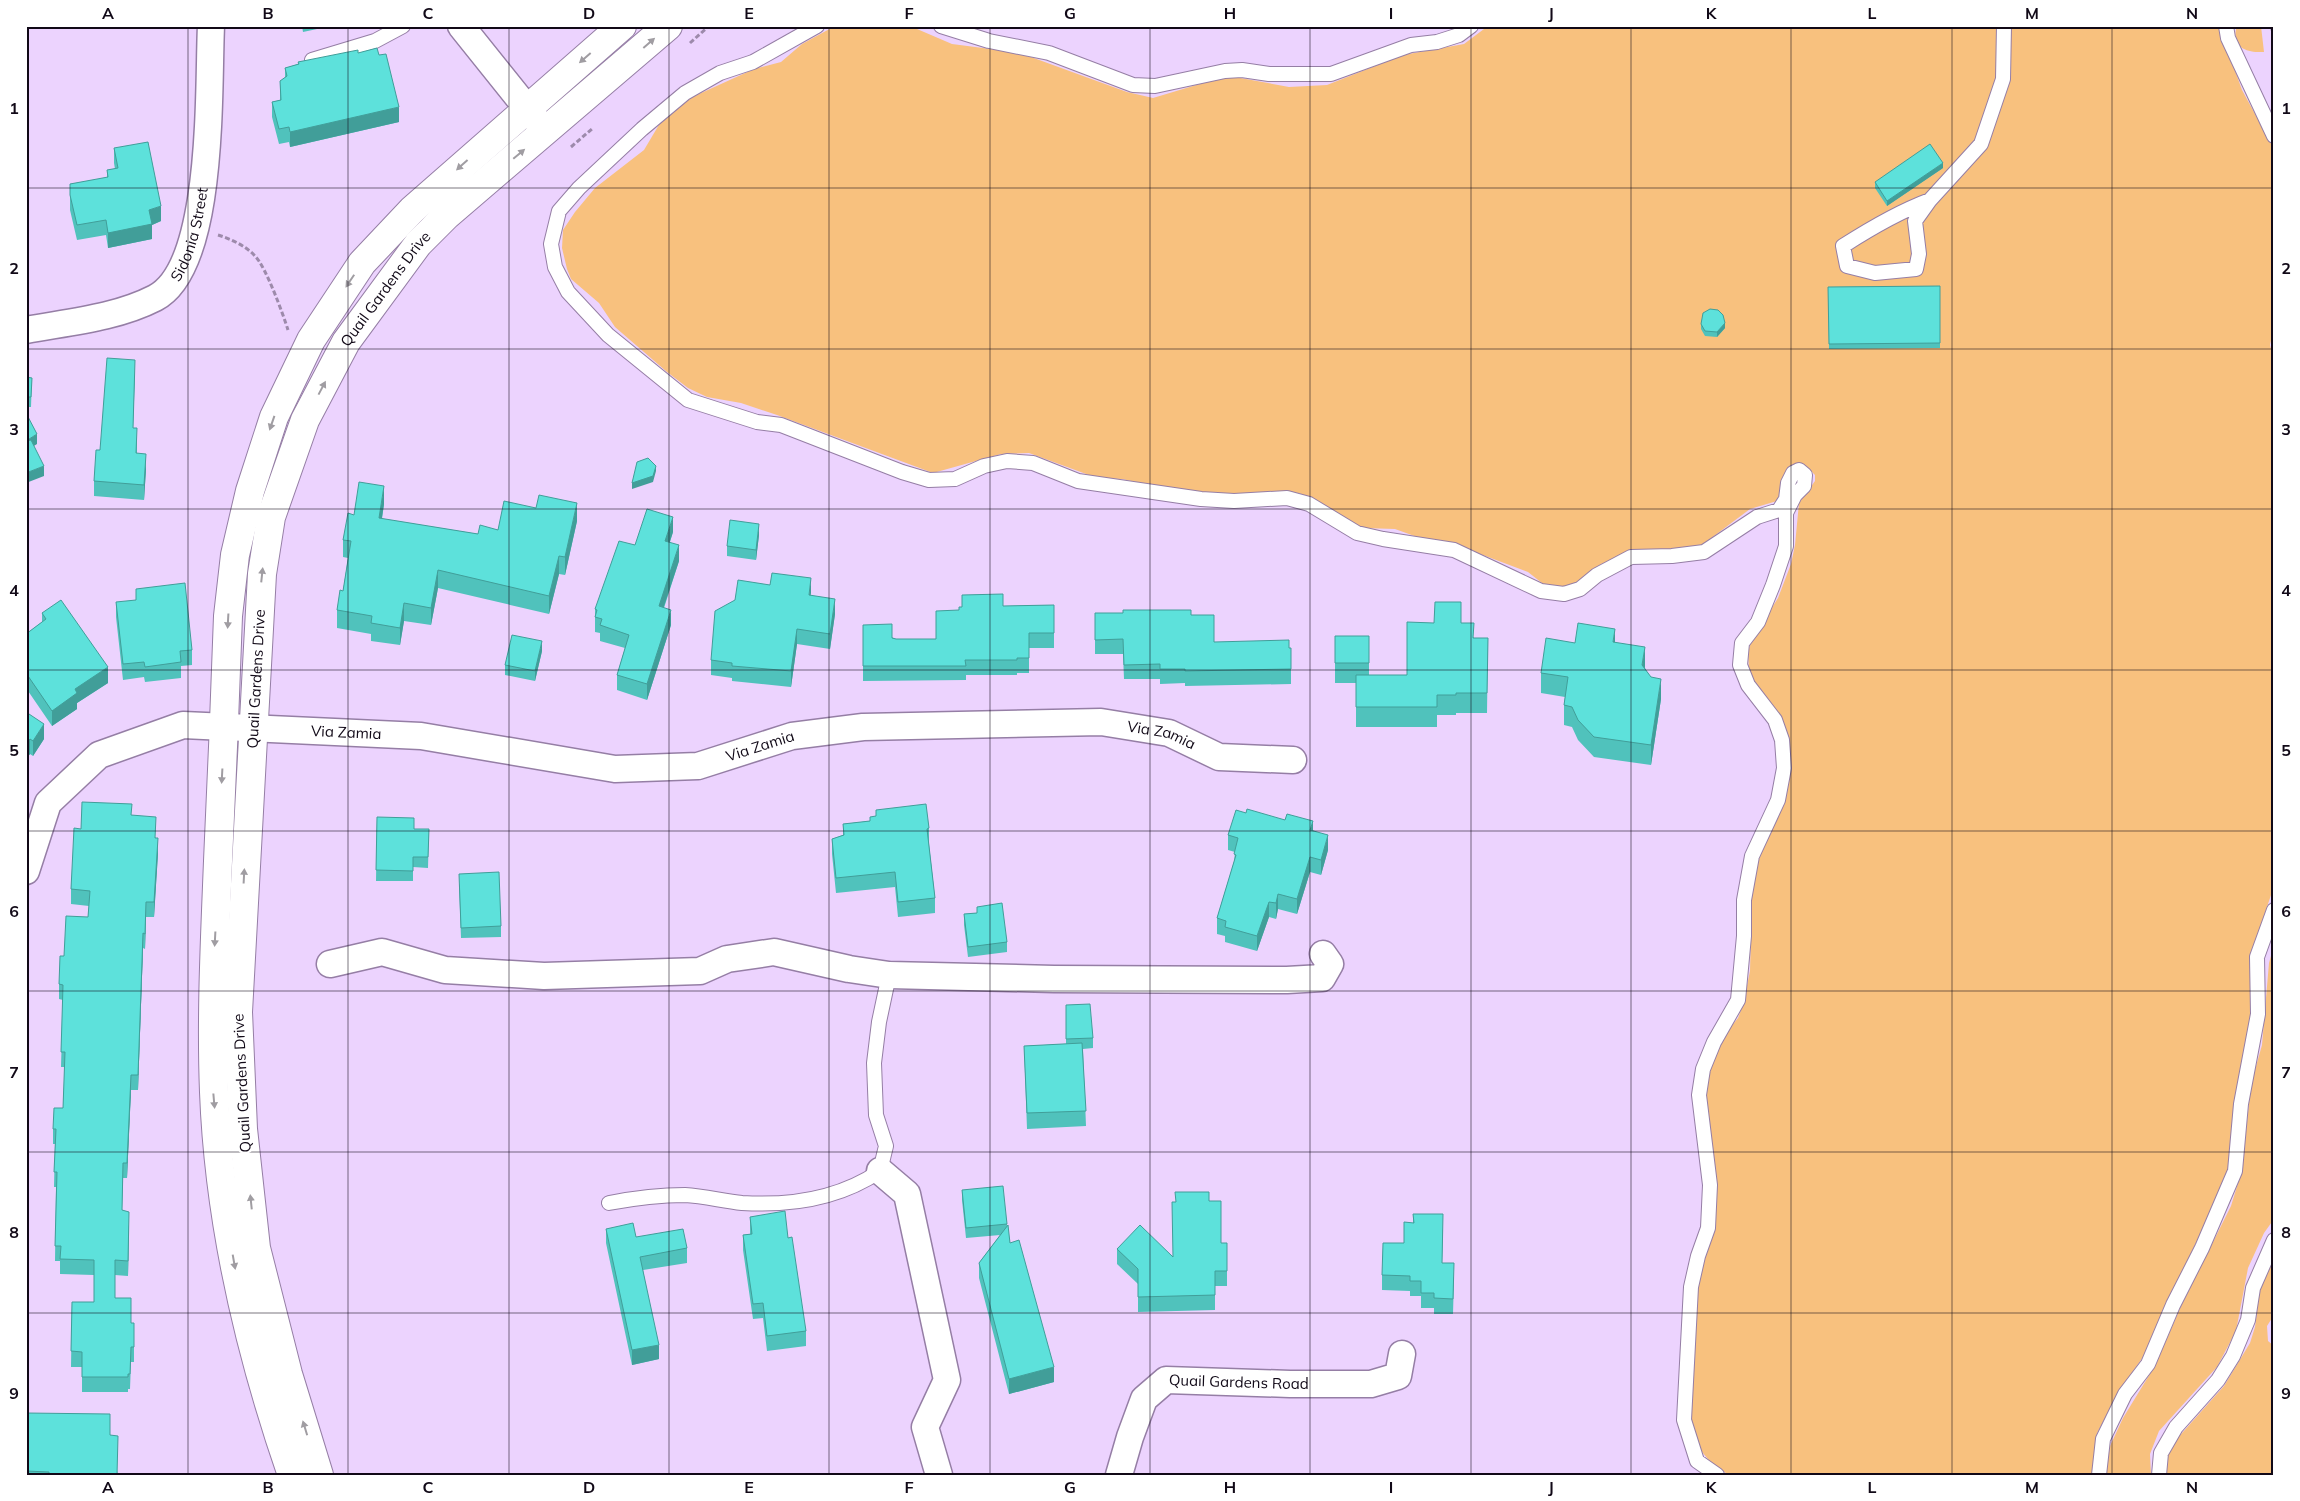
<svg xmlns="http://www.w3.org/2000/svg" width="2300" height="1501" font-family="Mulish,sans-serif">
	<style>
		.green { fill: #f8c17e }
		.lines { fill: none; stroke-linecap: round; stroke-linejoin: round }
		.lane-casing { stroke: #957ea5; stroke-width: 16 }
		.street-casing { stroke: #957ea5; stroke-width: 29 }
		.secondary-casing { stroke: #957ea5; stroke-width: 30 }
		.path { stroke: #9d8aab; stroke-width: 3; stroke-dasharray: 5 2.5; stroke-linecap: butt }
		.lane { stroke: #fff; stroke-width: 14 }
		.street { stroke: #fff; stroke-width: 26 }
		.secondary { stroke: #fff; stroke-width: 28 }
		.wall { fill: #50c2bc }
		.shaded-wall { fill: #419e99 }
		.building { fill: #5de1db; stroke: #419e99 }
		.oneway { fill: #a09da2 }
		.grid { fill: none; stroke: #110917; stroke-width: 1; stroke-opacity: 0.55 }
		.labels { text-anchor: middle; stroke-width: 4.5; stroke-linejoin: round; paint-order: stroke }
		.street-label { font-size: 15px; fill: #110917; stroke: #fff }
		.neatline { fill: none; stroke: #110917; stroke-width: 2 }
		.grid-label { font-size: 16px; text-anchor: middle; font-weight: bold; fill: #110917 }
	</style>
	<rect width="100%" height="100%" fill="#ecd3fe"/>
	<path class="green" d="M835 26H910L952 44 1006 51 1031 57 1127 92 1153 98 1223 77H1235L1289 87 1327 85 1403 55 1464 44 1488 26H2219L2242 90 2274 149V328L2270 345 2274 359V886L2252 952 2250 978 2251 1017 2238 1082 2231 1159 2225 1180 2143 1357 2120 1390 2097 1433 2093 1475H1729L1712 1464 1698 1447 1690 1417 1697 1282 1716 1210V1175L1706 1095 1707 1075 1721 1039 1738 1018 1743 1005 1750 971 1752 894 1756 869 1764 844 1776 822 1788 789 1789 745 1758 689 1749 670 1748 653 1751 641 1778 598 1791 564 1795 545 1799 503 1815 481V475L1807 467 1799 466 1789 468 1783 477 1781 496 1777 501 1750 509 1698 548 1630 552 1601 564 1569 588 1547 587 1528 572 1451 543 1420 538 1395 529 1363 528 1353 526 1299 493 1228 495 1164 488 1122 479 1097 478 1029 453 1001 454 933 473 777 415 741 403 707 397 688 388 667 372 615 327 599 303 571 279 567 269 562 248 563 230 575 212 595 188 644 150 663 118 688 99 754 69 781 62 802 44Z
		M2237 26H2261L2264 52C2247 53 2230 47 2237 26Z
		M2274 945V1219L2264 1233 2248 1268 2236 1331 2217 1367 2159 1431 2150 1454 2151 1475H2106L2110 1446 2123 1418 2156 1364 2181 1306 2231 1206 2242 1170 2251 1084 2262 1045 2269 963Z
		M2274 1253V1315L2267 1326 2268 1341 2274 1346V1475H2166V1456L2174 1442 2224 1386 2250 1343 2255 1327 2260 1289Z"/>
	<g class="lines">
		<defs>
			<path id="lane" d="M817 26 753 62 720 73 685 93 642 129 579 188 559 211 551 244 555 267 568 292 608 335 688 400 757 422 781 425 902 472 929 480 955 479 984 466 1007 461 1033 463 1078 481 1201 499 1234 501 1287 498 1309 504 1357 533 1383 539 1454 550 1541 591 1564 594 1580 589 1597 575 1631 557 1672 556 1704 552 1757 517 1779 510 1786 499 1788 483 1793 473 1799 470 1805 475 1804 486 1795 495 1786 513V546L1773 585 1758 622 1742 643 1740 665 1748 685 1775 720 1782 740 1784 768 1778 800 1752 856 1744 900V936L1738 1000 1714 1042 1703 1069 1699 1095 1710 1185 1708 1228 1698 1256 1691 1287 1684 1420 1697 1461 1717 1475
				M941 26 989 41 1049 53 1133 85 1155 86 1225 71 1242 70 1269 74H1331L1411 45 1437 42 1459 35 1471 26
				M2226 26 2228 38 2274 136
				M312 60 375 41 403 26
				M1930 200C1898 212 1871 228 1843 246L1847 266 1875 273 1916 269 1919 254 1915 221 1930 200 1981 144 2003 79 2004 26
				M609 1203C635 1198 659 1195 685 1195 704 1196 723 1201 742 1203 791 1206 839 1199 880 1171L886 1146 876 1115 874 1063 879 1022 889 975
				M2099 1475 2103 1439 2125 1394 2148 1364 2173 1305 2202 1248 2235 1171 2241 1104 2258 1014 2257 957 2274 910
				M2159 1475 2161 1453 2176 1427 2218 1380 2233 1356 2248 1320 2253 1288 2274 1240"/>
			<g id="street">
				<path d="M461 26 542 127"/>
				<path id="s1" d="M26 330C69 322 116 318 155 298 215 267 208 87 211 26"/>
				<path id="s2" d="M26 871 48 803 99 755 183 725 421 736 615 769 698 766 792 736 863 727 1101 722 1169 733 1219 757 1293 760"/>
				<path d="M330 964 382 952 445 970 544 976 700 971 727 959 774 952 849 969 889 975 1054 979 1287 980 1322 978 1330 964 1323 954"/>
				<path d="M880 1171 907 1194 947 1380 925 1427 939 1475"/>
				<path id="s3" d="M1119 1475 1130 1437 1144 1399 1166 1380 1290 1384H1371L1398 1376 1402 1354"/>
			</g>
			<g id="secondary">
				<path d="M292 1475C249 1351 219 1223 214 1092 211 1014 215 938 218 861 222 779 225 698 228 616L235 555 250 491 274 417 311 340 362 263 412 210 622 26"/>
				<path id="s4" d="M319 1475 288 1374 256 1248 243 1129 238 1012 262 574 271 517 305 420 346 342 418 244 447 215 668 26"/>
			</g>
		</defs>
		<use href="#lane" class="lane-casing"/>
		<use href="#street" class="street-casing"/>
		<use href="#secondary" class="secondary-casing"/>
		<path class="path" d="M2271 26 2274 36
			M690 43 709 26
			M571 147 593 128
			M218 235C231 239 246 246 255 256 266 267 283 314 288 330"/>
		<use href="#lane" class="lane"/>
		<use href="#street" class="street"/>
		<use href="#secondary" class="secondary"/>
	</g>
	<path class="wall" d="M302 26H331L303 32Z
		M358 53 399 122 290 147 289 142 279 144 272 117V102L280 100V81L285 78V68L298 64V62Z
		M114 148 161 221 152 225V239L108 248 106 235 77 240 70 210V184L107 178V170L115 169 114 163Z
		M1943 168 1887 206 1875 188V182Z
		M1940 286V348L1829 349 1828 287Z
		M1701 324 1725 328 1717 337 1705 336 1701 329Z
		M135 375 133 428 137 443V453L146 469 144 500 94 496V481L100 450Z
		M26 377 32 378 31 407H26Z
		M384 504 382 519 478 534 498 530 577 521 565 575 559 574 549 614 438 588 431 625 404 621 400 645 371 641V634L337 628V610L343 591 348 558 343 557V540L354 515Z
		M673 532 670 542 679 561 664 608 671 625 647 700 617 690V675L625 648 600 641V633L595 632V609L635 545Z
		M759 535 756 560 727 556V546Z
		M810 595 835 614 830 649 797 644 791 687 732 681V678L711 675V660Z
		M116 602 192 650V665L181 666V678L145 682 144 677 123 680 116 617Z
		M1054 605V648H1029V673H1017V675H966V680L863 681V625L896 639H936L959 610 1003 606Z
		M42 613 108 683 77 703V709L52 726 26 688V634L42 622Z
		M1095 613 1191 615 1214 642 1291 648V684L1185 686V683L1160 684V679H1124L1123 654H1095Z
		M1461 623 1474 638H1488L1487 713H1456V715H1437V727H1356V683H1335V636H1369V675H1407Z
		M1615 642 1645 668 1661 699 1651 765 1594 757 1578 740 1572 727 1564 725V705L1565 697 1541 693V673L1575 643Z
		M542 651 535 681 505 675V665Z
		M26 712 44 739 33 756 30 754 26 759Z
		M876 810 929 828V844L935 898V913L898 917 895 887 836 893 832 854V839L843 835V824L870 821 876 816Z
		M132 815 156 838 158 853 154 917H146L145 949 143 948 138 1090H131L127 1178H123L122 1210 129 1227 128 1276 115 1275V1298L131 1323H134V1362H131L130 1389H128V1392H82V1367H71L72 1302H94V1275L60 1274V1261H55L56 1187H54L55 1144H53V1129L63 1108 65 1067H61L63 1000 59 999V984L64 956 88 917 89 906 71 904V889L81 829Z
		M377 817 414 829H429L428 868 413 867V881H376Z
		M1313 830 1328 850 1321 875 1310 872 1297 914 1278 909 1276 919 1269 917 1257 951 1225 942V936L1217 934V918L1234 862 1235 852 1228 850V835Z
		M459 884 501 926V937L461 938Z
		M977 907 1007 942V952L968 957 964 925V914L977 913Z
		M1066 1005 1093 1038V1048L1083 1049 1086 1126 1027 1129 1024 1046 1066 1044Z
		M962 1190 1007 1224 1010 1243 1054 1382 1009 1394 979 1278V1263L1000 1235 966 1238 962 1200Z
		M1209 1201 1221 1243H1227V1286H1215V1310L1138 1312V1284L1117 1264V1249L1173 1257Z
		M1413 1214 1443 1230 1442 1263 1454 1278 1453 1314H1434V1308H1421V1296H1410V1291L1382 1290V1275L1404 1243 1413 1223Z
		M750 1217 788 1238 806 1331V1346L767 1351 763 1318 753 1319 743 1250V1235L750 1234Z
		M606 1229 636 1237 687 1248V1263L643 1270 659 1359 632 1365 606 1243Z
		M26 1413 110 1435 118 1475H26Z"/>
	<path class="shaded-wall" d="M399 107V122L290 147V132Z
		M1943 163V168L1887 206V201Z
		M161 206V221L152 225V239L108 248V233L149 210Z
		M1725 323V328L1717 337V332Z
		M37 434V444L26 451V441Z
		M146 454V469L144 500V485Z
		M44 466V476L26 483V473Z
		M656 466V471L653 482 632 489V483Z
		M384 486V504L379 536V518Z
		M577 503V521L565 575V557Z
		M673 517V532L665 556V541Z
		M759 524V535L756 560V550Z
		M679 545V561L659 621V606Z
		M559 556V574L549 614V596Z
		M438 570V588L431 625V608Z
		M811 578V593L809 610V595Z
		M835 599V614L830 649V634Z
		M404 603V621L400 645V628Z
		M671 610V625L647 700V684Z
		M797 629V644L791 687V671Z
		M1615 629V649L1613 642Z
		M542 641V651L535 681V671Z
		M1645 647V667L1642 685V665Z
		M108 667V683L77 703V709L52 726V711L75 689Z
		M1661 679V699L1651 765V745Z
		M44 724V739L33 756V741Z
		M30 739V754L26 759V744Z
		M1313 821V836L1310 830Z
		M1328 835V850L1321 875V860Z
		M158 838V853L154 917V902Z
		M1310 857V872L1297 914V899Z
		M1278 894V909L1276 919V903Z
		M146 902V917L145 949V934Z
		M1269 902V917L1257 951V936Z
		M143 933V948L138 1090V1075Z
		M131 1075V1090L127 1178V1163Z
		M129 1212V1227L128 1276V1261Z
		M659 1345V1359L632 1365V1350Z
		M1054 1367V1382L1009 1394V1379Z"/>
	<path class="building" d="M377 48 379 55 386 54 399 107 290 132 289 127 279 129 272 102 281 100 280 81 287 76 285 68 299 64 298 62 358 50V53Z
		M148 142 161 206 149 210 152 224 108 233 106 220 77 225 70 195V184L108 177 107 170 118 168 114 148Z
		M1930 144 1943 163 1887 201 1875 182Z
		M1940 286V343L1829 344 1828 287Z
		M1710 309 1718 310 1723 315 1725 323 1717 332 1705 331 1701 324 1703 313Z
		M107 358 135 360 133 428H137L136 453 146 454 144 485 94 481 96 450H100Z
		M26 377 32 378 31 397H26Z
		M26 413 37 434 26 441Z
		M31 440 44 466 26 473V441Z
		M648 458 656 466 653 476 632 483 637 462Z
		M359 482 384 486 379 518 478 534 480 525 498 530 504 501 536 508 539 495 577 503 565 557 559 556 549 596 438 570 431 608 404 603 400 628 371 623 372 616 337 610 340 590 343 591 351 541 343 540 348 513 354 515Z
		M647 509 673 517 665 541 679 545 659 606 671 610 647 684 617 675 629 635 600 625 602 619 595 617 597 610 595 609 619 541 635 545Z
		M730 520 759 524 756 550 727 546Z
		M772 573 811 578 809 595 835 599 830 634 797 629 791 671 732 666V663L711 660 715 611 735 600 738 580 770 585Z
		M185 583 192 650 180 651 181 662 145 667 144 662 123 664 116 602 136 600V589Z
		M1003 594V606L1054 605V633H1029V658H1017V660H965L966 666H863V625L892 624V638L896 639H936V611L959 610V607H962V595Z
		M61 600 108 667 75 689 77 693 52 711 26 673V634L46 619 42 613Z
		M1435 602H1461V623H1474L1473 638H1488L1487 693H1456V695H1437V707H1356V675H1407V622L1434 623Z
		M1123 610H1191V615H1214V642L1289 640V648H1291V669L1185 671V669H1160V664L1124 665 1123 639 1095 640V613H1123Z
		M1578 623 1615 629 1613 642 1645 647 1642 665 1651 677 1661 679 1651 745 1594 737 1578 720 1572 707 1564 705 1568 677 1541 673 1546 638 1575 643Z
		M512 635 542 641 535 671 505 665Z
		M1335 636H1369V663H1335Z
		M26 712 44 724 33 741 30 739 26 744Z
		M82 802 132 804 131 815 156 817 155 838H158L154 902H146L145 934 143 933 138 1075H131L127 1163H123L122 1210 129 1212 128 1261 115 1260V1298H131V1323H134V1347H131L130 1374H128V1377H82V1352L71 1351 72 1302H94V1260L60 1259 61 1246H55L57 1172H54L56 1129H53L54 1108H63L65 1052H61L63 985 59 984 60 956H64L66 916 88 917 90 891 71 889 74 828 81 829Z
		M926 804 929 828 927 829 935 898 898 902 895 872 836 878 832 839 844 835 843 824 870 821V817L876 816V810Z
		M1247 809 1285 820 1287 814 1313 821 1310 830 1328 835 1321 860 1310 857 1297 899 1278 894 1276 903 1269 902 1257 936 1225 927 1226 921 1217 918 1236 855 1234 854 1238 838 1228 835 1236 810 1246 813Z
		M377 817 414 818V829H429L428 857H413V871L376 870Z
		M499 872 501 926 461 928 459 874Z
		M1002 903 1007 942 968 947 964 914 977 913V907Z
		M1090 1004 1093 1038 1066 1039V1005Z
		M1082 1043 1086 1111 1027 1113 1024 1046Z
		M1003 1186 1007 1224 966 1228 962 1190Z
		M1175 1192H1209V1201H1221V1243H1227V1271H1215V1295L1138 1297V1269L1117 1249 1140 1225 1173 1257 1172 1202H1176Z
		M785 1211 788 1238 792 1237 806 1331 767 1336 763 1303 753 1304 743 1235 752 1234 750 1217Z
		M1413 1214H1443L1442 1263H1454L1453 1299 1434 1298V1293H1421V1281H1410V1276L1382 1275 1383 1243H1404V1222L1414 1223Z
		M633 1223 636 1237 683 1229 687 1248 640 1257 659 1345 632 1350 606 1229Z
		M1008 1225 1010 1243 1019 1240 1054 1367 1009 1379 979 1263Z
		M26 1413 110 1414V1435L118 1436 117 1475H49V1472L26 1471Z"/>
	<defs><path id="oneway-solid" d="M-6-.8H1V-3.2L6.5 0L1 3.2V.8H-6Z" transform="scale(1.25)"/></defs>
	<g class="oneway">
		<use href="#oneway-solid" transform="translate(649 43) rotate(-41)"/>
		<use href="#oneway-solid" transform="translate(585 58) rotate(139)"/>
		<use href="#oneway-solid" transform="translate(519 154) rotate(-40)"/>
		<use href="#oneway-solid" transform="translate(462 165) rotate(138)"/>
		<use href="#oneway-solid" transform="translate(350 281) rotate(124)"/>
		<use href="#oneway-solid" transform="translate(322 388) rotate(-62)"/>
		<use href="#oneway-solid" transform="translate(272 423) rotate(109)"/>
		<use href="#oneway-solid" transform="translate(262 575) rotate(-84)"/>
		<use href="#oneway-solid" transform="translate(228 621) rotate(93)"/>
		<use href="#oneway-solid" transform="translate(222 776) rotate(93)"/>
		<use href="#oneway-solid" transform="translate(244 876) rotate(-87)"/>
		<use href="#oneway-solid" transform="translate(215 939) rotate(93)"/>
		<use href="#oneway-solid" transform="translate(214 1101) rotate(85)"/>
		<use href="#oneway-solid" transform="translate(251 1202) rotate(-96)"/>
		<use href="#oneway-solid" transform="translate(234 1262) rotate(80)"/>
		<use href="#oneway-solid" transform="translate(305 1428) rotate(-107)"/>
	</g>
	<path class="grid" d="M188 26V1475M348 26V1475M509 26V1475M669 26V1475M829 26V1475M990 26V1475M1150 26V1475M1310 26V1475M1471 26V1475M1631 26V1475M1791 26V1475M1952 26V1475M2112 26V1475M26 188H2274M26 349H2274M26 509H2274M26 670H2274M26 831H2274M26 991H2274M26 1152H2274M26 1313H2274"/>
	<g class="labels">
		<g class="street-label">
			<text dy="5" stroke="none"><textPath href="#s1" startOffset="209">Sidonia Street</textPath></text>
			<text dy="5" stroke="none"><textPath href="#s4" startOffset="1226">Quail Gardens Drive</textPath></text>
			<text dy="5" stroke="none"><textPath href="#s4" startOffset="806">Quail Gardens Drive</textPath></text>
			<text dy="5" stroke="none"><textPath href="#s2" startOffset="394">Via Zamia</textPath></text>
			<text dy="5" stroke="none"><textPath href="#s2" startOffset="1219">Via Zamia</textPath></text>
			<text dy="5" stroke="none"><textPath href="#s2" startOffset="814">Via Zamia</textPath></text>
			<text transform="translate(242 1083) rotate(-93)" y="5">Quail Gardens Drive</text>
			<text dy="5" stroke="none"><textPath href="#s3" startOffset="182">Quail Gardens Road</textPath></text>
		</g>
	</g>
	<rect width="2300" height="1501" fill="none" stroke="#ffffff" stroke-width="55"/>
	<rect x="28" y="28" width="2244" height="1446" class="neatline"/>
	<g class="grid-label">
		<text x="108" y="19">A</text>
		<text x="268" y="19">B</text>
		<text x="428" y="19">C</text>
		<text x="589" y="19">D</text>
		<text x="749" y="19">E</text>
		<text x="909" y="19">F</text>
		<text x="1070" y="19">G</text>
		<text x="1230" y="19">H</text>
		<text x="1391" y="19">I</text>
		<text x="1551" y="19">J</text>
		<text x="1711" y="19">K</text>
		<text x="1872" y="19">L</text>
		<text x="2032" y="19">M</text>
		<text x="2192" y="19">N</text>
		<text x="14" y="114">1</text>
		<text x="2286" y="114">1</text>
		<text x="14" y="274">2</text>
		<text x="2286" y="274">2</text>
		<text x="14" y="435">3</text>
		<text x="2286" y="435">3</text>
		<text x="14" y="596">4</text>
		<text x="2286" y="596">4</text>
		<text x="14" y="756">5</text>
		<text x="2286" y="756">5</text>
		<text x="14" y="917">6</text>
		<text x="2286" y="917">6</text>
		<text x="14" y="1078">7</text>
		<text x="2286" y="1078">7</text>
		<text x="14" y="1238">8</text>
		<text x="2286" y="1238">8</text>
		<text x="14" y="1399">9</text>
		<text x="2286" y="1399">9</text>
		<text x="108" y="1493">A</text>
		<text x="268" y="1493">B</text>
		<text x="428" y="1493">C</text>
		<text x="589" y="1493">D</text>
		<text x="749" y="1493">E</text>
		<text x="909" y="1493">F</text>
		<text x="1070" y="1493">G</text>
		<text x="1230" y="1493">H</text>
		<text x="1391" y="1493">I</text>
		<text x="1551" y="1493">J</text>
		<text x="1711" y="1493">K</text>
		<text x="1872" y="1493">L</text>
		<text x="2032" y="1493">M</text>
		<text x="2192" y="1493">N</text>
	</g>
</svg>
